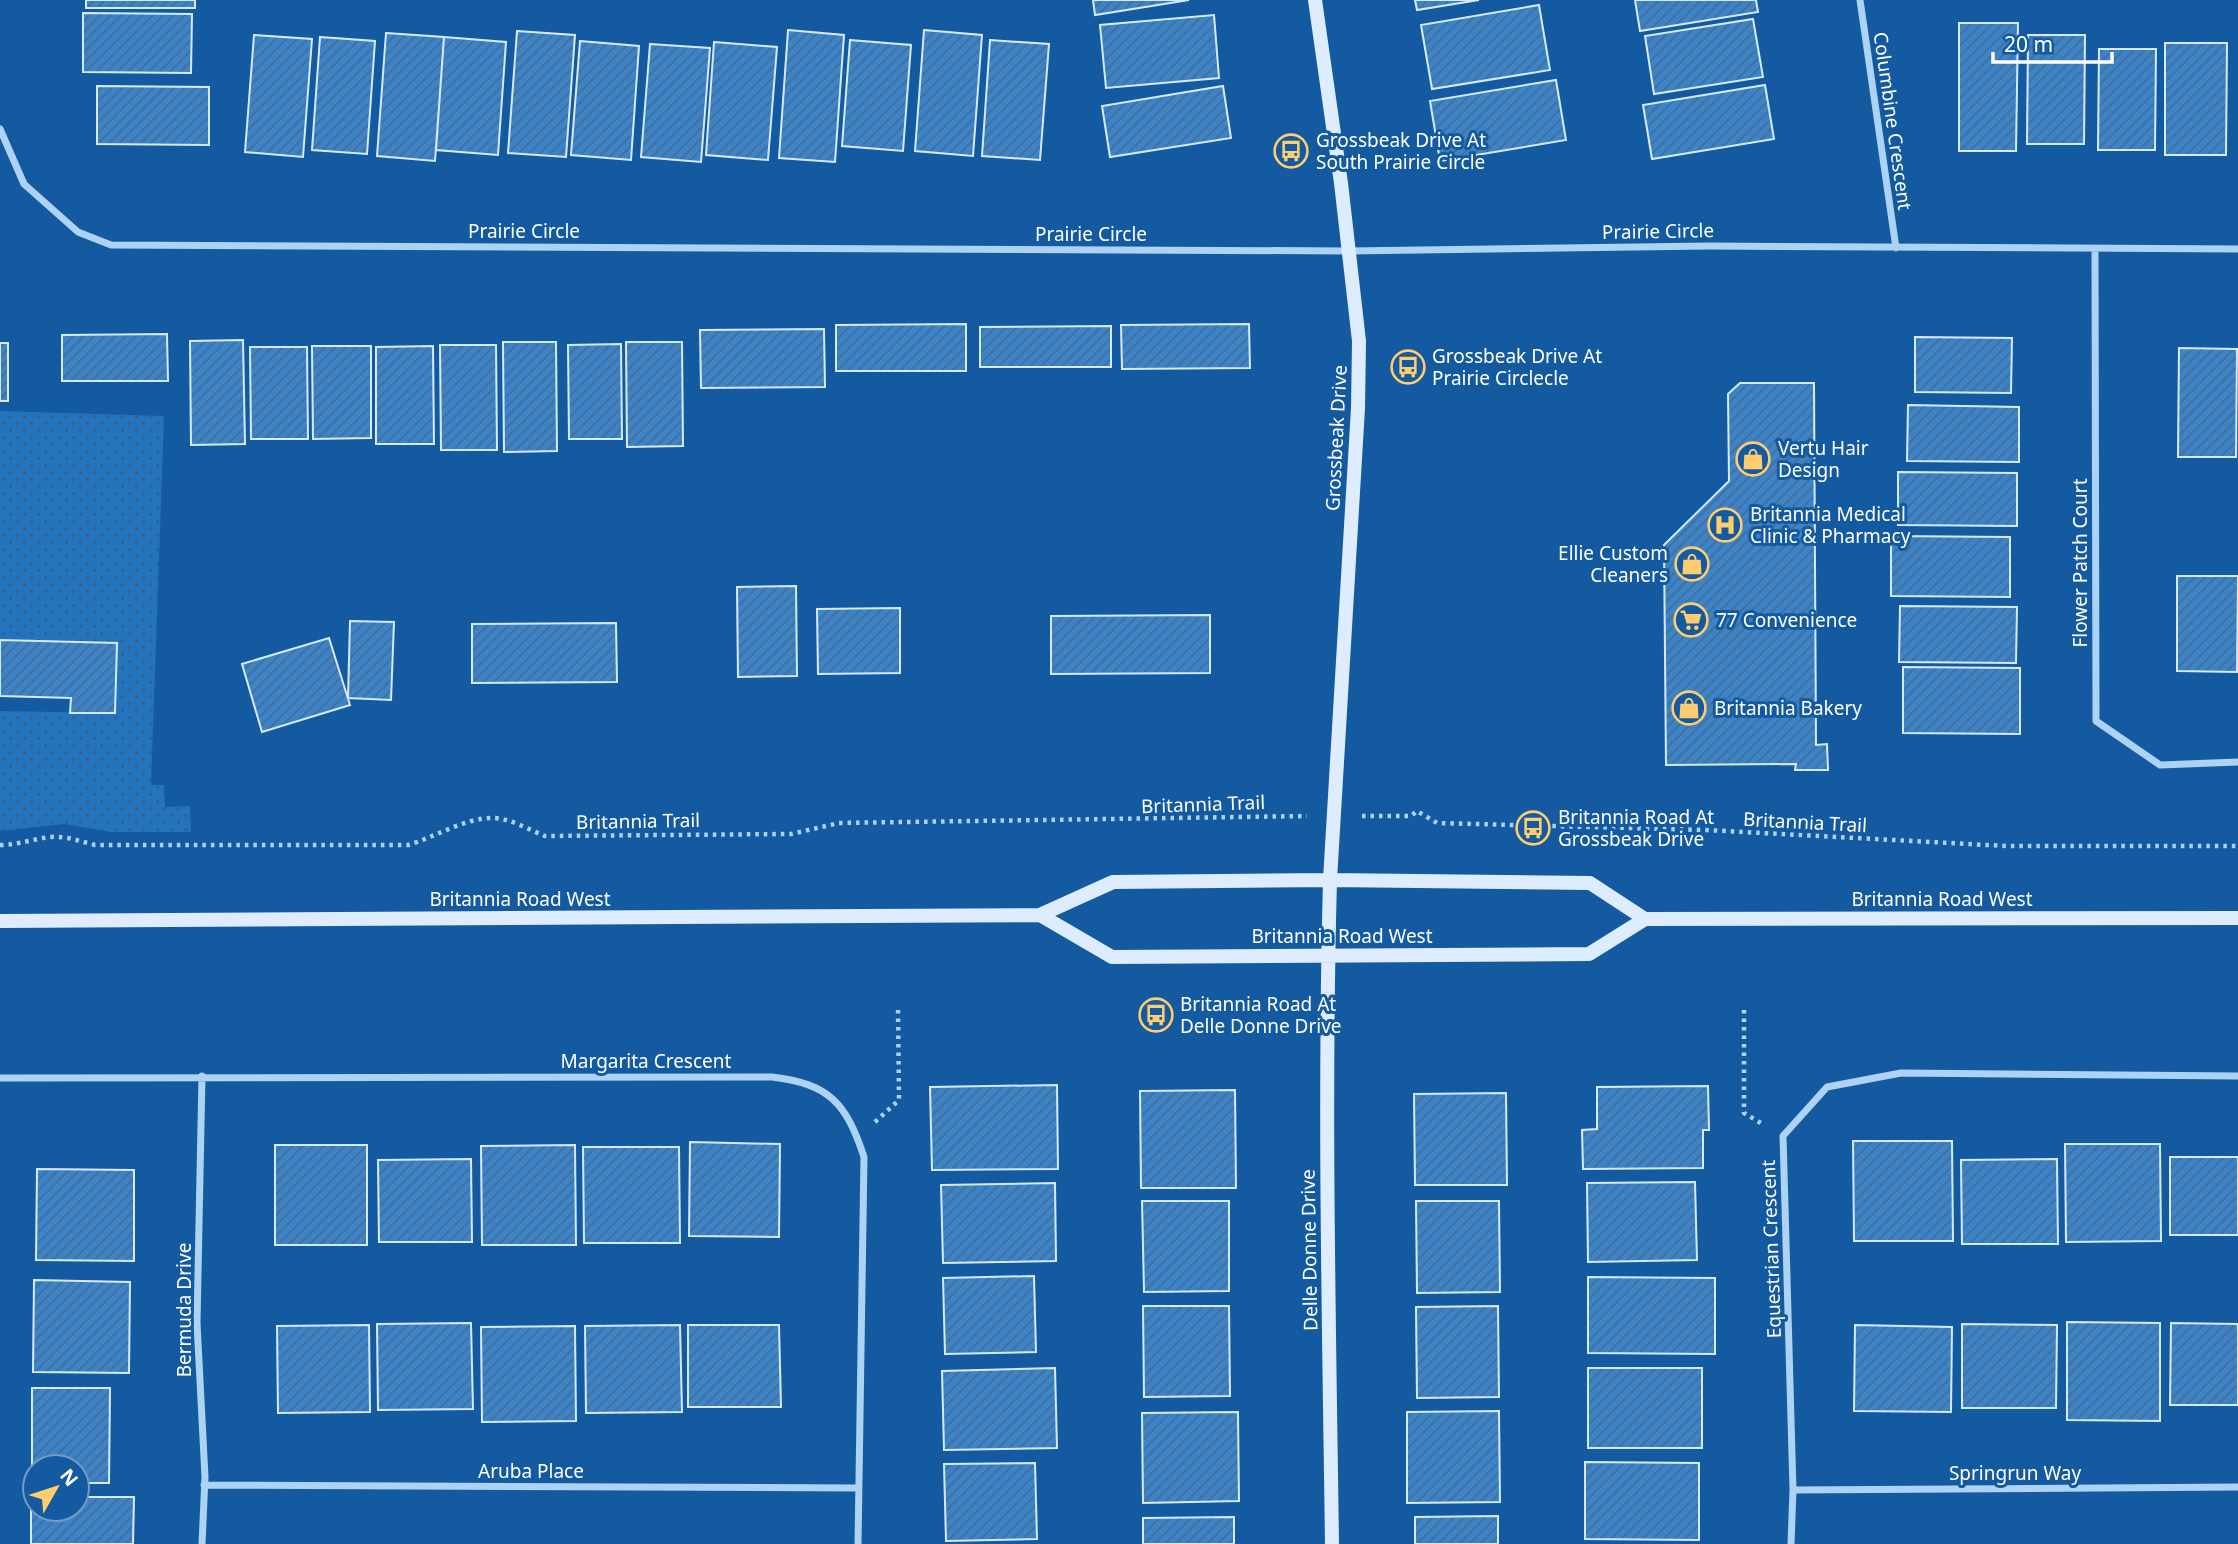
<svg xmlns="http://www.w3.org/2000/svg" width="2238" height="1544" font-family="'Noto Sans',sans-serif">
	<style>
		.grass { fill: url(#grass-dots) }
		.building { fill: url(#building-hatch); stroke: #d6eafd; stroke-width: 2 }
		.lines { fill: none; stroke-linecap: round; stroke-linejoin: round }
		.path { stroke: #add2f4; stroke-width: 4.5; stroke-dasharray: 3.5 5; stroke-linecap: butt }
		.street { stroke: #add2f4; stroke-width: 7 }
		.secondary { stroke: #ddedfd; stroke-width: 14 }
		.labels { text-anchor: middle; stroke-width: 6; stroke-linejoin: round; paint-order: stroke }
		.street-label { font-size: 19px; fill: #fff; stroke: #145aa0 }
		.poi-label { font-size: 19px; fill: #fff; stroke: #145aa0; text-anchor: start }
	</style>
	<defs>
		<pattern id="grass-dots" width="8" height="8" patternUnits="userSpaceOnUse" patternTransform="scale(1.75)"><rect width="8" height="8" fill="#2373bd"/><path d="M2 2h.1M6 6h.1" fill="none" stroke="#3a5e7f" stroke-width="1.8" stroke-linecap="round"/></pattern>
		<pattern id="building-hatch" width="6" height="6" patternUnits="userSpaceOnUse" patternTransform="scale(1.75)"><rect width="6" height="6" fill="#3d83c7"/><path d="M-1 1l2-2M0 6l6-6M5 7l2-2" fill="none" stroke="#436d96"/></pattern>
	</defs>
	<rect width="100%" height="100%" fill="#145aa0"/>
	<path class="grass" d="M0 411 164 416 151 785H164L165 807 190 806 191 832H111L64 824 0 831V711L115 713 117 643 0 640Z"/>
	<path class="building" d="M86 0H195V8H86Z
		M1093 0H1189L1095 15Z
		M1415 0H1479L1417 10Z
		M1635 0H1756L1758 12 1640 31Z
		M1539 5 1550 70 1432 89 1421 25Z
		M83 13 192 14 191 73 83 72Z
		M1214 15 1219 78 1106 88 1100 25Z
		M1753 19 1763 77 1654 94 1645 36Z
		M1959 23H2018L2016 151H1959Z
		M788 30 844 35 835 162 779 158Z
		M924 30 982 35 973 156 915 151Z
		M517 31 575 35 566 157 508 153Z
		M386 33 444 37 435 161 377 156Z
		M254 35 312 39 303 157 245 152Z
		M2028 35H2085L2084 144H2027Z
		M320 37 375 41 367 154 312 150Z
		M444 37 506 42 498 155 436 150Z
		M850 40 911 45 903 151 842 146Z
		M990 40 1049 44 1040 160 982 156Z
		M580 41 639 46 631 160 571 155Z
		M714 42 777 47 768 160 706 155Z
		M2165 43H2227L2226 155H2165Z
		M650 44 710 48 701 162 641 157Z
		M2099 49H2156L2155 150H2098Z
		M1556 80 1566 140 1440 161 1430 101Z
		M1765 85 1774 139 1652 159 1643 105Z
		M97 86 209 87V145L97 144Z
		M1223 86 1231 138 1110 157 1102 106Z
		M966 324V371H836V325Z
		M1249 324 1250 368 1122 369 1121 325Z
		M1111 326V367H980V327Z
		M824 329 825 387 701 388 700 330Z
		M167 334 168 381H62V335Z
		M1915 337 2012 338 2011 393 1915 392Z
		M243 340 245 444 191 445 190 341Z
		M503 342H556L557 451 504 452Z
		M626 342H682L683 446 627 447Z
		M0 343H8V401H0Z
		M621 344 622 439H569L568 345Z
		M440 345H496L497 450H441Z
		M312 346H371V438L313 439Z
		M433 346 434 444H376V347Z
		M250 347H307L308 439H251Z
		M2179 348 2237 349 2236 457H2178Z
		M1740 383H1814L1816 745 1827 744 1828 770H1795L1796 764 1666 765 1664 545 1729 481 1728 394Z
		M1908 405 2019 407V462L1907 461Z
		M1898 472 2017 473V526L1898 525Z
		M1891 536 2010 537V597L1891 596Z
		M2177 576H2238L2237 672 2177 671Z
		M796 586 797 676 738 677 737 587Z
		M1900 606 2017 607 2016 663 1899 662Z
		M900 608V673L818 674 817 609Z
		M1210 615V673L1051 674V616Z
		M350 621 394 622 391 700 348 698Z
		M616 623 617 682 472 683V624Z
		M329 638 350 705 262 732 242 664Z
		M0 640 117 643 115 713H70L71 698 0 696Z
		M1903 667 2020 668V734L1903 733Z
		M1057 1085 1058 1169 932 1170 930 1087Z
		M1708 1086 1709 1130H1703V1168L1583 1169 1582 1130 1597 1129V1087Z
		M1235 1090 1236 1188H1141L1140 1091Z
		M1506 1093 1507 1185H1415L1414 1094Z
		M1853 1141H1952L1953 1241H1854Z
		M690 1142 780 1144 779 1237 689 1236Z
		M2065 1144H2160L2161 1241 2066 1242Z
		M275 1145H367V1245H275Z
		M575 1145 576 1245H482L481 1146Z
		M583 1147H679L680 1243H584Z
		M2170 1157H2238V1235H2170Z
		M471 1159 472 1242H379L378 1160Z
		M2057 1159 2058 1244H1962L1961 1160Z
		M37 1169 134 1170V1261L36 1260Z
		M1695 1182 1697 1260 1588 1262 1587 1183Z
		M1055 1183 1056 1261 943 1263 941 1185Z
		M1142 1201H1229V1291L1144 1292Z
		M1416 1201H1499L1500 1292 1417 1293Z
		M1034 1276 1036 1352 945 1354 943 1278Z
		M1588 1277 1715 1278V1354L1588 1353Z
		M34 1280 130 1282 129 1373 33 1372Z
		M1143 1306H1229L1230 1396 1144 1397Z
		M1498 1306 1499 1397 1417 1398 1416 1307Z
		M2067 1322 2160 1323V1421L2067 1420Z
		M471 1323 473 1409 378 1410 377 1324Z
		M2171 1323 2238 1324V1405H2170Z
		M1962 1324 2057 1325 2056 1408H1962Z
		M369 1325 370 1412 278 1413 277 1326Z
		M680 1325 682 1412 586 1413 585 1326Z
		M688 1325H779L781 1407H688Z
		M1855 1325 1952 1327 1951 1412 1854 1411Z
		M575 1326 576 1421 482 1422 481 1327Z
		M1055 1368 1057 1448 944 1450 942 1371Z
		M1588 1368H1702V1448H1588Z
		M32 1388H110L109 1483H77V1467H35V1483H32Z
		M1499 1411 1500 1502 1407 1503V1412Z
		M1238 1412 1239 1501 1143 1503 1142 1413Z
		M1585 1462 1699 1463V1540L1585 1539Z
		M1035 1463 1037 1539 946 1541 944 1464Z
		M31 1496H35V1509H77V1497H134L133 1544H31Z
		M1498 1516V1544H1415V1517Z
		M1234 1517V1544H1143V1518Z"/>
	<g class="lines">
		<path class="path" d="M1362 816H1411L1417 811 1437 823 1706 830 2006 846H2238
			M0 845C17 845 33 839 50 837 66 836 80 841 95 845H408C433 838 467 817 493 818 510 818 529 830 545 836L791 834 839 823 1307 816
			M1744 1010V1113L1764 1125
			M875 1122 899 1100 898 1007"/>
		<path class="street" d="M1860 0 1896 248
			M0 129 24 184 78 232 111 245 1349 251 1709 246 2238 249
			M2095 250 2096 721 2160 765 2238 762
			M202 1076 197 1323 205 1477 202 1544
			M0 1078 772 1077C830 1084 846 1103 864 1157L858 1544
			M204 1485 858 1488
			M1793 1490 2238 1487
			M1791 1544 1793 1490 1783 1136 1827 1087 1901 1073 2238 1076"/>
		<path class="secondary" d="M1315 0 1341 183 1359 341 1358 408 1330 880C1324 1102 1329 1323 1332 1544
			M1040 915 1112 957 1589 954 1645 919 2238 918
			M0 921 1040 915 1113 882 1330 880 1590 883 1645 919"/>
	</g>
	<defs>
		<symbol id="bus-ring" viewBox="-11 -11 22 22"><circle r="9.5" fill="#145aa0" stroke="#ffcc70" stroke-width="1.5"/><path d="M-5-6H5V4H4V6H2V4H-2V6H-4V4H-5ZM-3.5-4V0h7V-4ZM-3.5 1.2v1.5H-2V1.2ZM2 1.2v1.5H3.5V1.2Z" fill="#ffcc70"/></symbol>
		<symbol id="shop-ring" viewBox="-11 -11 22 22"><circle r="9.5" fill="#145aa0" stroke="#ffcc70" stroke-width="1.5"/><path d="M-5-2.5h2.3a2.7 3.5 0 0 1 5.4 0H5L5.5 6h-11ZM-1.5-2.5h3a1.5 2.3 0 0 0-3 0Z" fill="#ffcc70"/></symbol>
		<symbol id="hospital-ring" viewBox="-11 -11 22 22"><circle r="9.5" fill="#145aa0" stroke="#ffcc70" stroke-width="1.5"/><path d="M-5-5h3v3.5h4V-5h3V5h-3V1.5h-4V5h-3Z" fill="#ffcc70"/></symbol>
		<symbol id="supermarket-ring" viewBox="-11 -11 22 22"><circle r="9.5" fill="#145aa0" stroke="#ffcc70" stroke-width="1.5"/><path d="M-6-5.5h2.5l.6 2H6L4.5 2H-2.5L-4.4-4H-6ZM-1.5 3.2a1.3 1.3 0 1 0 .1 0ZM3 3.2a1.3 1.3 0 1 0 .1 0Z" fill="#ffcc70"/></symbol>
	</defs>
	<g fill-rule="evenodd">
		<use href="#bus-ring" x="1272" y="132" width="38" height="38"/>
		<use href="#bus-ring" x="1389" y="348" width="38" height="38"/>
		<use href="#shop-ring" x="1734" y="440" width="38" height="38"/>
		<use href="#hospital-ring" x="1706" y="506" width="38" height="38"/>
		<use href="#shop-ring" x="1673" y="545" width="38" height="38"/>
		<use href="#supermarket-ring" x="1672" y="601" width="38" height="38"/>
		<use href="#shop-ring" x="1670" y="689" width="38" height="38"/>
		<use href="#bus-ring" x="1514" y="809" width="38" height="38"/>
		<use href="#bus-ring" x="1137" y="996" width="38" height="38"/>
	</g>
	<g class="labels">
		<g class="street-label">
			<text transform="translate(1893 121) rotate(82)" y="7">Columbine Crescent</text>
			<text x="524" y="238">Prairie Circle</text>
			<text transform="translate(1658 231) rotate(-1)" y="7">Prairie Circle</text>
			<text x="1091" y="241">Prairie Circle</text>
			<text transform="translate(1336 438) rotate(-87)" y="7">Grossbeak Drive</text>
			<text transform="translate(2080 563) rotate(-90)" y="7">Flower Patch Court</text>
			<text transform="translate(1203 804) rotate(-2)" y="7">Britannia Trail</text>
			<text transform="translate(638 821) rotate(-1)" y="7">Britannia Trail</text>
			<text transform="translate(1805 822) rotate(3)" y="7">Britannia Trail</text>
			<text x="520" y="906">Britannia Road West</text>
			<text x="1942" y="906">Britannia Road West</text>
			<text x="1342" y="943">Britannia Road West</text>
			<text x="646" y="1068">Margarita Crescent</text>
			<text transform="translate(1771 1249) rotate(-92)" y="7">Equestrian Crescent</text>
			<text transform="translate(1309 1250) rotate(-91)" y="7">Delle Donne Drive</text>
			<text transform="translate(184 1310) rotate(-90)" y="7">Bermuda Drive</text>
			<text x="531" y="1478">Aruba Place</text>
			<text x="2015" y="1480">Springrun Way</text>
		</g>
		<g class="poi-label">
			<text x="1316" y="147">Grossbeak Drive At<tspan x="1316" dy="22">South Prairie Circle</tspan></text>
			<text x="1432" y="363">Grossbeak Drive At<tspan x="1432" dy="22">Prairie Circlecle</tspan></text>
			<text x="1778" y="455">Vertu Hair<tspan x="1778" dy="22">Design</tspan></text>
			<text x="1750" y="521">Britannia Medical<tspan x="1750" dy="22">Clinic &amp; Pharmacy</tspan></text>
			<text x="1668" y="560" text-anchor="end">Ellie Custom<tspan x="1668" dy="22">Cleaners</tspan></text>
			<text x="1716" y="627">77 Convenience</text>
			<text x="1714" y="715">Britannia Bakery</text>
			<text x="1558" y="824">Britannia Road At<tspan x="1558" dy="22">Grossbeak Drive</tspan></text>
			<text x="1180" y="1011">Britannia Road At<tspan x="1180" dy="22">Delle Donne Drive</tspan></text>
		</g>
	</g>
	<g transform="translate(56 1488) rotate(51)"><circle r="33" fill="#145aa0" stroke="#729cc6" stroke-width="2"/>
	<path d="M0-5L12 26L0 18L-12 26Z" fill="#ffcc70"/>
	<text y="-10" font-size="19" font-weight="bold" text-anchor="middle" fill="#ffffff">N</text>
	</g>
	<path d="M1993 52v10h119v-10" fill="none" stroke="#ffffff" stroke-width="3.5"/>
	<text x="2004" y="52" font-size="21" fill="#ffffff" stroke="#145aa0" stroke-width="5" paint-order="stroke">20 m</text>
</svg>
